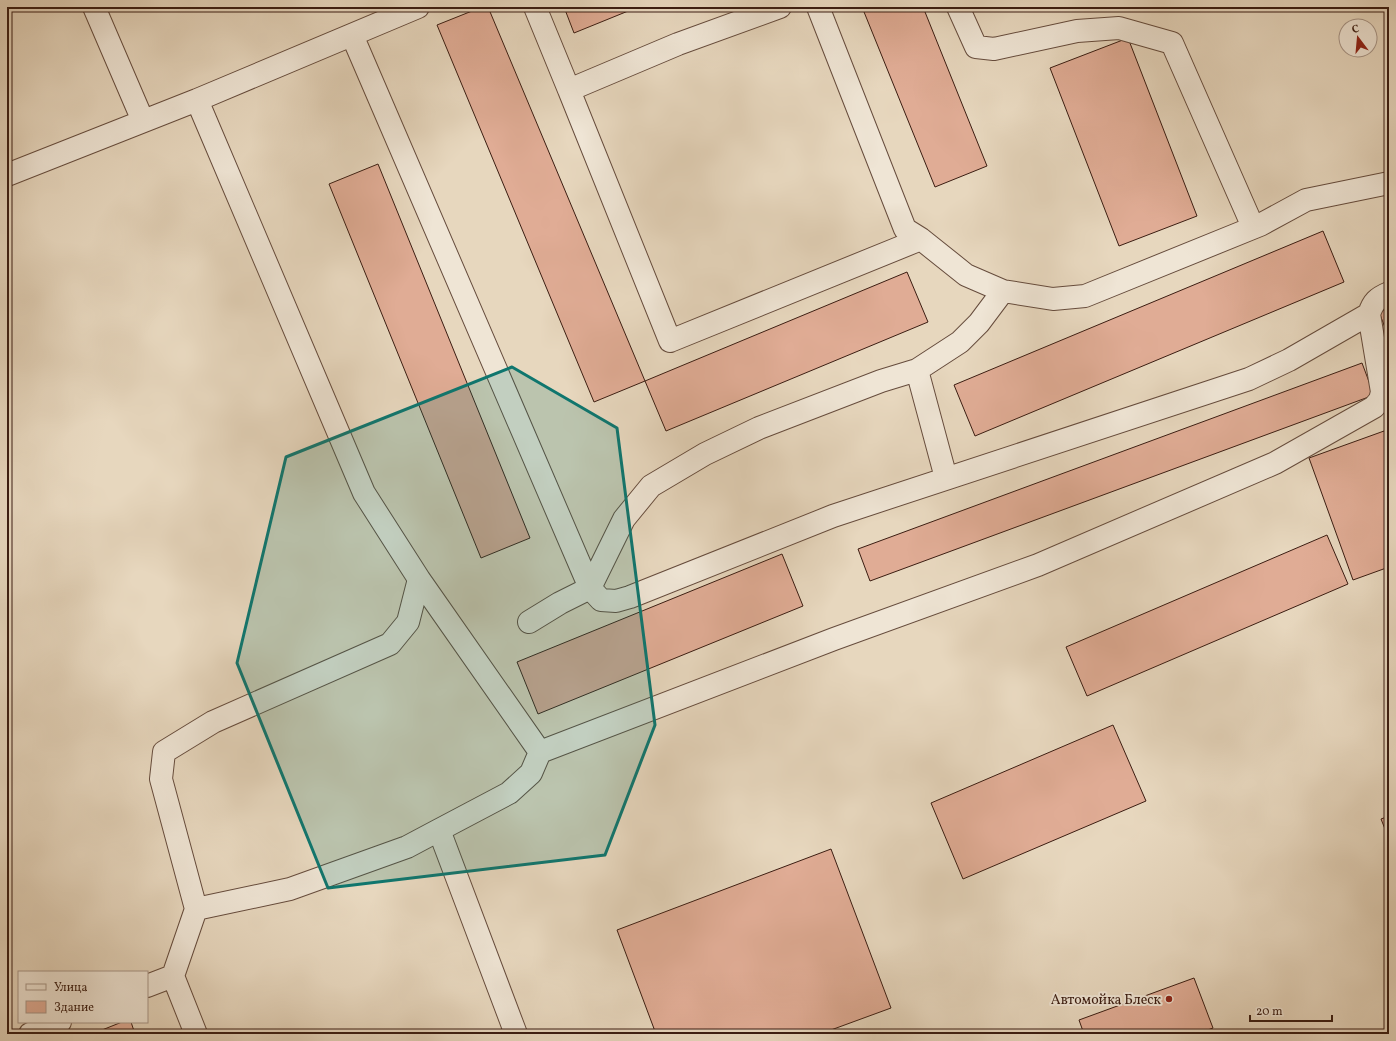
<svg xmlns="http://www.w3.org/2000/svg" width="1396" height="1041" font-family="Vollkorn,serif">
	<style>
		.building { fill: #e0ac95; stroke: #3b1d12 }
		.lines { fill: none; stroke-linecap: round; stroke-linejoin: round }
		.minor-casing { stroke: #664c3d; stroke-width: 24 }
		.minor { stroke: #efe5d5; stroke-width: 22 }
		.marked { fill: #0f766e; fill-opacity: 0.2; stroke: #0f766e; stroke-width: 3; stroke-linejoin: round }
		.poi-dot { fill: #8f2418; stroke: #efe5d5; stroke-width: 1.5 }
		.labels { text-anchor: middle; stroke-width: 4; stroke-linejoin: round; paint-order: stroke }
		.poi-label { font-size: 14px; fill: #3b1d12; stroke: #efe5d5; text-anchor: end }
	</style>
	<rect width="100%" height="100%" fill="#e7d7be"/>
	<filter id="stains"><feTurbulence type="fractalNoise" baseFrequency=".005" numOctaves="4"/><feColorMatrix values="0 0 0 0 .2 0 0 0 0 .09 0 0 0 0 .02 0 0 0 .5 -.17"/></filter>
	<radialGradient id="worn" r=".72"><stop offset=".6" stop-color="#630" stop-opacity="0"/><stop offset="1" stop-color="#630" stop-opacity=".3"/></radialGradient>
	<path class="building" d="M482 7H488L645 381 594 402 437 25Z
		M564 7H638L574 33Z
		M862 7H923L987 166 935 187Z
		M1128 38 1197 216 1119 246 1050 68Z
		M378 164 530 538 481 558 329 184Z
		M1323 231 1344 282 975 436 954 385Z
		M907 272 928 322 666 431 645 381Z
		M1389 308V338L1379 312Z
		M1362 363 1374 395 870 581 858 549Z
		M1384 431 1389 446V567L1353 580 1309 458Z
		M1327 535 1348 584 1087 696 1066 647Z
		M782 554 803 606 538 714 517 662Z
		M1113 725 1146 801 963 879 931 803Z
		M1389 816V839L1381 819Z
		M831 849 891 1008 820 1034H656L617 930Z
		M1194 978 1213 1028 1197 1034H1084L1079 1020Z
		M122 1022H131L135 1034H92Z"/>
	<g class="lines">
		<defs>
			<path id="minor" d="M94 7 143 121
				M535 7 569 90 678 44 780 7
				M818 7 905 229 921 239 966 275 1003 291 1053 299 1085 296 1260 225 1306 200 1389 183
				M958 7 976 47 994 49 1077 31 1119 28 1172 43 1253 227
				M352 35 590 588 601 600 616 601 630 597 833 516 1249 379 1289 360 1369 314
				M569 90 670 341 921 239
				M7 175 197 100 418 7
				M917 370 946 478
				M419 579 540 752 531 773 509 793 439 830 516 1034
				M529 622 560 603 590 588 624 519 651 486 705 454 759 428 881 381 917 370 960 342 979 323 1003 291
				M540 752 834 639 1038 565 1275 463 1374 407 1380 400 1382 392 1369 314C1373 302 1377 298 1389 293
				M196 909 290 889 407 847 439 830
				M173 976 196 1034
				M147 986 173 976 196 909 161 779 164 752 213 722 390 644 408 622 419 579 364 493 197 100
				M30 1034 60 1022"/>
		</defs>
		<use href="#minor" class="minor-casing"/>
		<use href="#minor" class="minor"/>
	</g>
	<path class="marked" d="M512 367 617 428 655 725 605 855 328 888 237 663 286 457Z"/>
	<circle class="poi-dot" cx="1169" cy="999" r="4"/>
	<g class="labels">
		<g class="poi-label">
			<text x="1161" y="1004">Автомойка Блеск</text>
		</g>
	</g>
	<rect width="1396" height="1041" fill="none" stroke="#e7d7be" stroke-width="24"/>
	<rect x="8" y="8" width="1380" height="1025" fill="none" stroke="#3b1d12" stroke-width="2"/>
	<rect x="12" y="12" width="1372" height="1017" fill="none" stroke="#3b1d12"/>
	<rect x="18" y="971" width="130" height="52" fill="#efe5d5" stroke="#a79587"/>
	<rect x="26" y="984" width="20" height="6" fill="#efe5d5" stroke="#a79587"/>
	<text x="54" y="991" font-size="12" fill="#3b1d12">Улица</text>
	<rect x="26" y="1001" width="20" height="12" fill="#e0ac95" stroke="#a79587"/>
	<text x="54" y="1011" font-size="12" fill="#3b1d12">Здание</text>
	<g transform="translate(1358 38) rotate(344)"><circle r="19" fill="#efe5d5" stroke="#a79587"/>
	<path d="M0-3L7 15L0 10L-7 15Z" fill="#8f2418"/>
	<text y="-6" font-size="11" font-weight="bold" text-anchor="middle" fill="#3b1d12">С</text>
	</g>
	<path d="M1250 1015v6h82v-6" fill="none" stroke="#3b1d12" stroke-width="2"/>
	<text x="1256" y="1015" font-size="12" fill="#3b1d12" stroke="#efe5d5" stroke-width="3" paint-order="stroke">20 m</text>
	<rect width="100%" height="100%" filter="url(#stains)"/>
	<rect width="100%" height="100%" fill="url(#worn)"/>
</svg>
